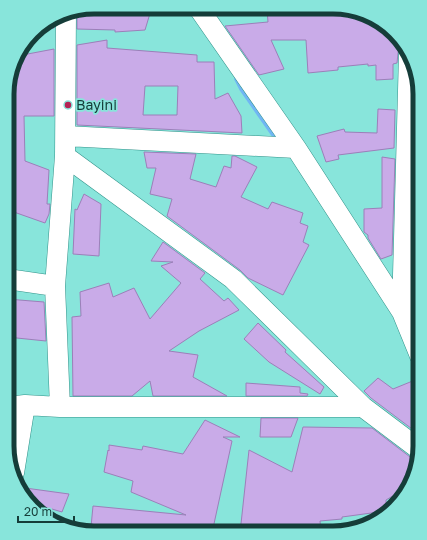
<svg xmlns="http://www.w3.org/2000/svg" width="427" height="540" font-family="'Golos Text',sans-serif">
	<style>
		.lines { fill: none; stroke-linecap: round; stroke-linejoin: round }
		.stream { stroke: #70b6f4; stroke-width: 5.5 }
		.building { fill: #c9abe8; stroke: #9c7fb9; fill-rule: evenodd }
		.street-casing { stroke: #31938a; stroke-width: 21 }
		.street { stroke: #fff; stroke-width: 20 }
		.poi-dot { fill: #b42455; stroke: #88e5db; stroke-width: 1.5 }
		.labels { text-anchor: middle; stroke-width: 3.5; stroke-linejoin: round; paint-order: stroke }
		.poi-label { font-size: 14px; fill: #153d39; stroke: #88e5db; text-anchor: start }
		.rim { fill: none; stroke: #153d39; stroke-width: 5 }
	</style>
	<rect width="100%" height="100%" fill="#88e5db"/>
	<g class="lines">
		<path class="stream" d="M237 79 242 89 279 142"/>
	</g>
	<path class="building" d="M345 8 382 22 403 44 399 48 398 53 397 63 393 64V79L376 80V65L368 66V64L338 67V70L308 73 306 40H271L284 69 259 75 225 26 268 22 267 9Z
		M151 10 145 30 115 32V30L77 29V12Z
		M54 18V28H38Z
		M107 40V48L197 55V62H214L215 99 228 93 241 116 242 133 77 125V45ZM145 86H178L177 115H143Z
		M54 49V116H24L25 161 49 170 47 204H50L49 214 45 223 11 211 15 197 8 194V82L17 56Z
		M378 109 395 110 394 148 338 155 339 159 326 162 317 136 344 129 345 132 377 133Z
		M144 152 196 154 190 179 216 187 224 166 231 168 232 156H235L257 167 241 197 268 209 272 202 303 213 300 223 308 226 303 242 309 245 283 295 248 278 240 270 167 216 172 199 150 194 156 168H147Z
		M382 157 395 159 392 255 381 259 368 238V235L364 232V209L382 208Z
		M418 163H420V247L415 249Z
		M84 194 101 204 99 256 73 254 75 209 77 210Z
		M163 242 205 273 200 279 224 301 228 298 239 310 199 331 169 351 198 355 193 377 227 396H153L150 381 132 396H73L72 317 81 316 80 292 109 283 113 297 134 288 150 319 181 283 161 266 173 262 151 261Z
		M7 299 44 302 46 341 7 337Z
		M258 323 286 350 285 352 324 387 320 394 269 362 244 339Z
		M378 378 393 389 420 378V435L371 398 364 391Z
		M246 383 300 387V393L308 394 307 396H246Z
		M261 418H298L291 437H260Z
		M205 420 240 437H223L232 441 212 533H166L91 527 93 506 186 515 131 492 133 481 104 472 108 450 109 451V445L142 450 143 446 183 454Z
		M303 427 372 428 414 460 410 476 404 485 396 494 386 500V511L342 517V519L320 521 321 533H240L249 450 292 472Z
		M18 487 69 494 62 512 52 509 49 520 46 518 19 489Z"/>
	<g class="lines">
		<defs>
			<path id="street" d="M200 10 296 148 402 312 420 356
				M409 54 402 312 420 317
				M66 136 296 148
				M65 156 233 279 363 407 420 450
				M7 279 55 286
				M7 407 25 405 60 407H363
				M60 407 55 286 65 156 66 12
				M14 473 25 405"/>
		</defs>
		<use href="#street" class="street-casing"/>
		<use href="#street" class="street"/>
	</g>
	<circle class="poi-dot" cx="68" cy="105" r="4"/>
	<g class="labels">
		<g class="poi-label">
			<text x="76" y="110">Bayini</text>
		</g>
	</g>
	<path d="M0 0H427V540H0ZM94 14H333A80 80 0 0 1 413 94V446A80 80 0 0 1 333 526H94A80 80 0 0 1 14 446V94A80 80 0 0 1 94 14Z" fill="#88e5db" fill-rule="evenodd"/>
	<path class="rim" d="M94 14H333A80 80 0 0 1 413 94V446A80 80 0 0 1 333 526H94A80 80 0 0 1 14 446V94A80 80 0 0 1 94 14Z"/>
	<path d="M18 516v6h56v-6" fill="none" stroke="#153d39" stroke-width="2"/>
	<text x="24" y="516" font-size="12" fill="#153d39" stroke="#88e5db" stroke-width="3" paint-order="stroke">20 m</text>
</svg>
